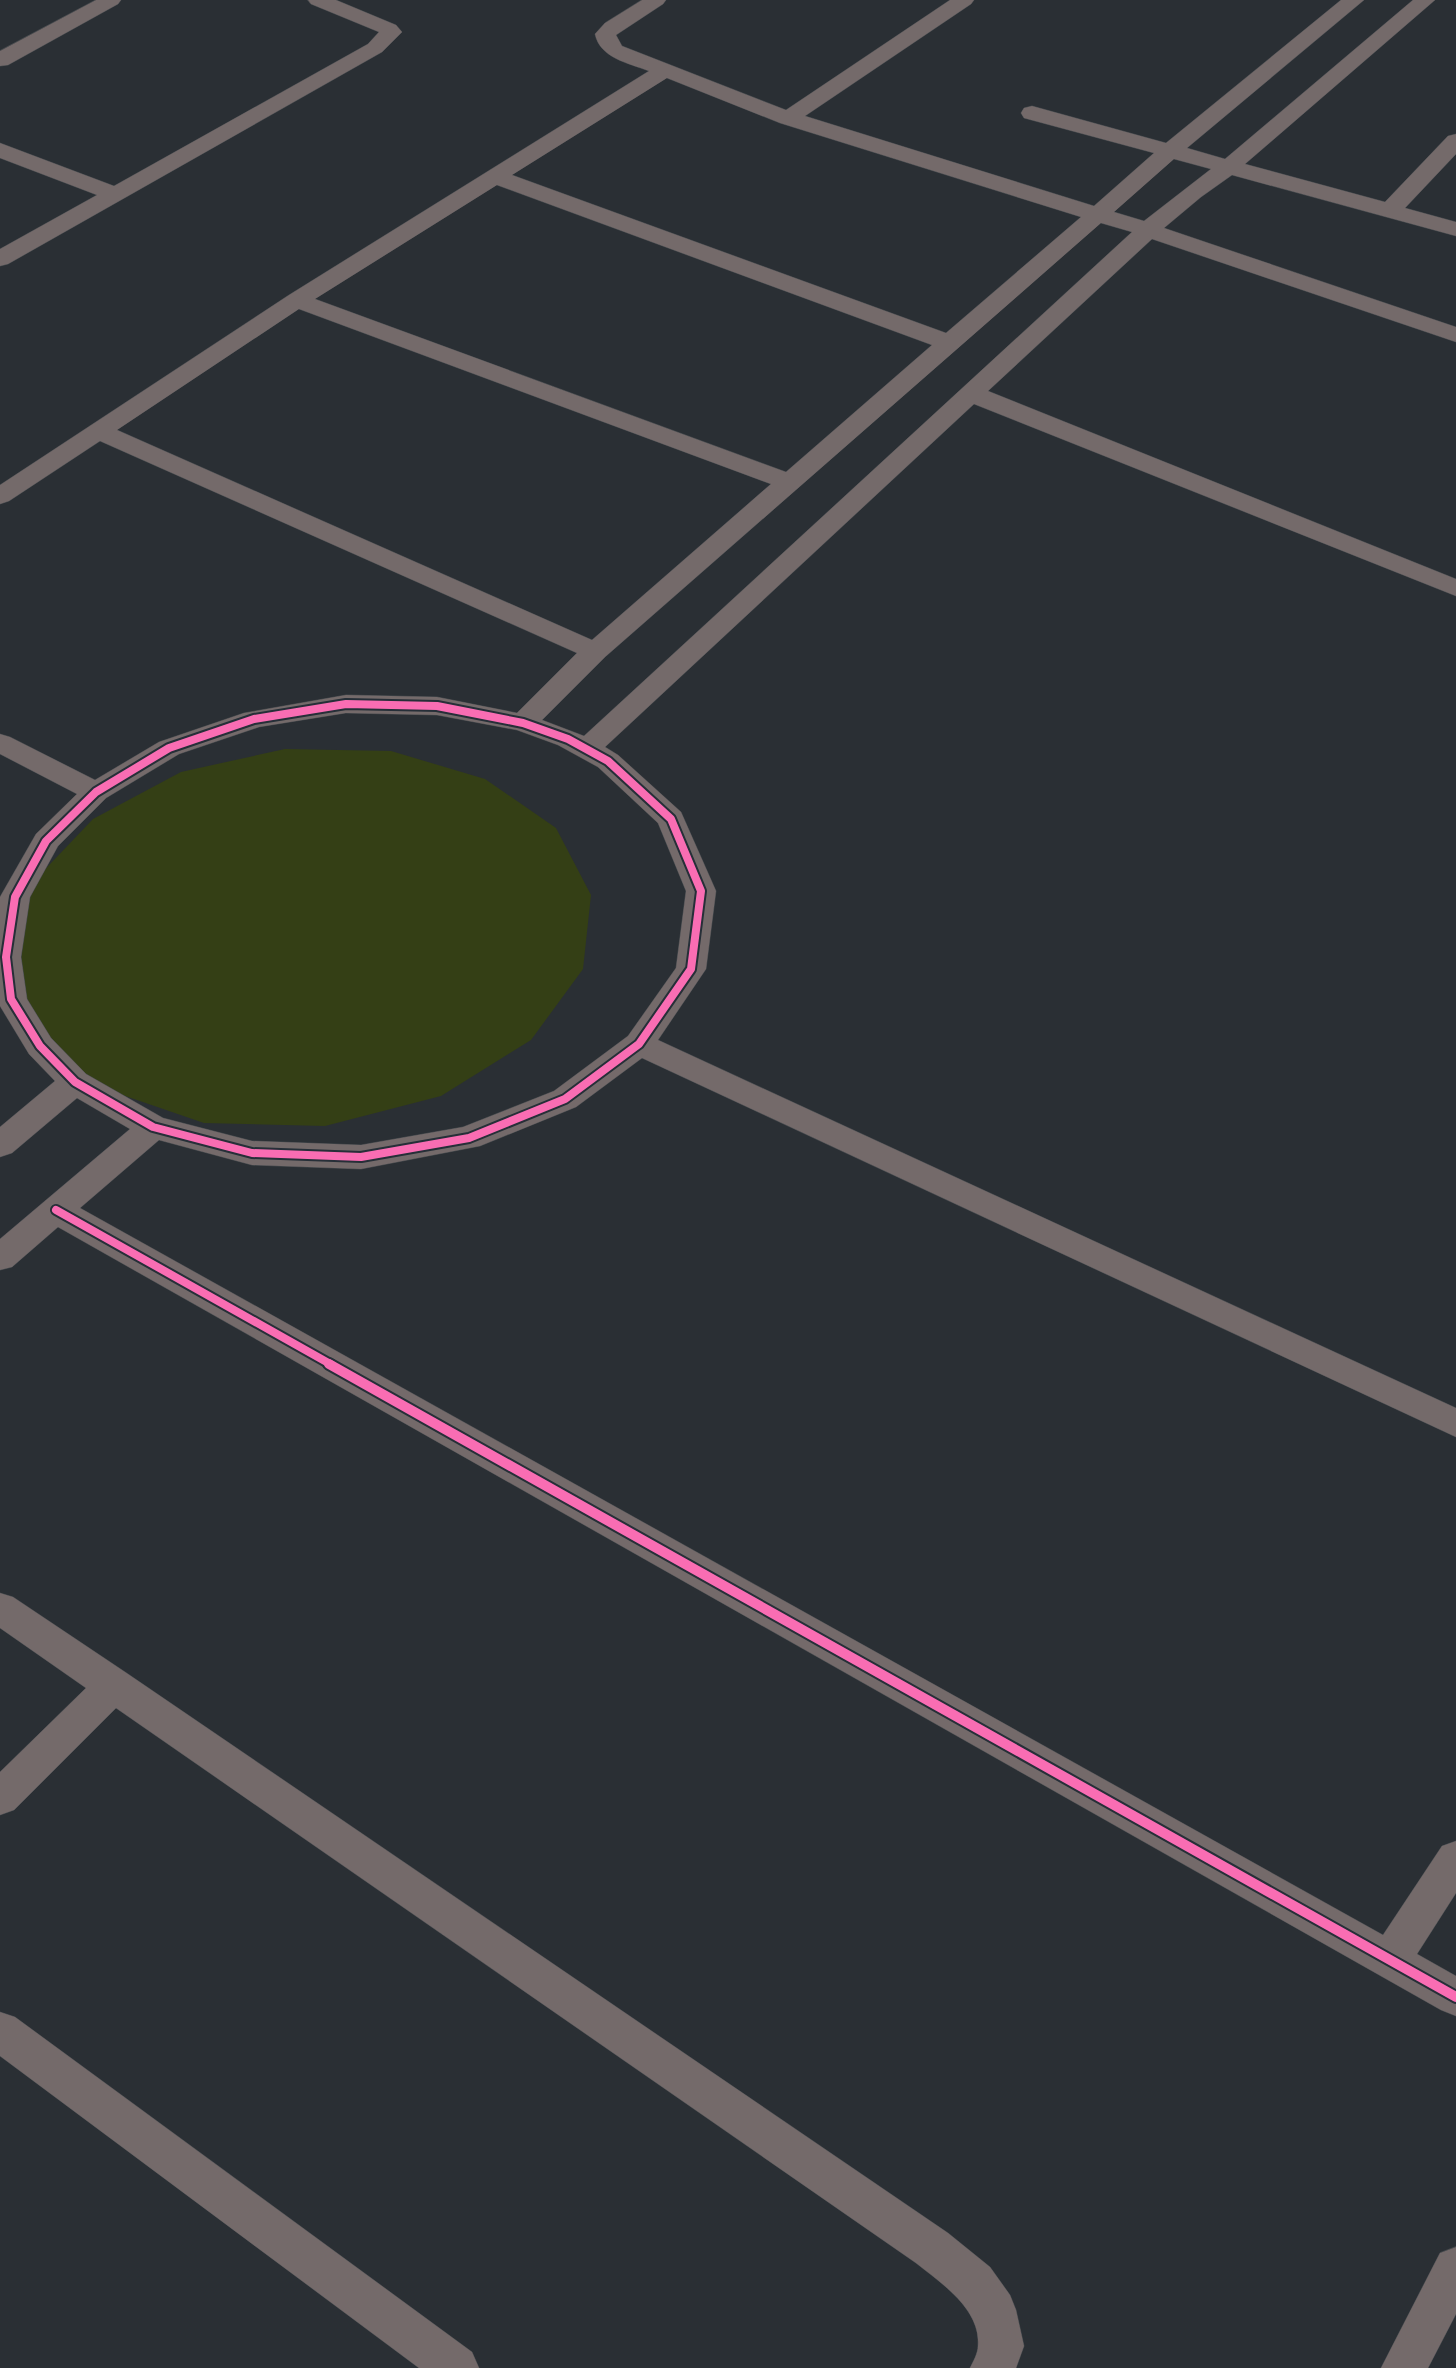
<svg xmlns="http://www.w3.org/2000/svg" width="1456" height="2368" font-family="Lora,serif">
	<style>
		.green { fill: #343f15 }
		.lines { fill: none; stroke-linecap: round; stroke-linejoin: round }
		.minor-casing { stroke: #454a4e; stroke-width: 1 }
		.minor { fill: #746a6a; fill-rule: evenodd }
		.cycleway-far1-casing { stroke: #262f38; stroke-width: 12 }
		.cycleway-casing { stroke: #262f38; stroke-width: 14 }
		.cycleway-far1 { stroke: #f96db3; stroke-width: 8 }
		.cycleway { stroke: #f96db3; stroke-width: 10 }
	</style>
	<rect width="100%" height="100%" fill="#2a2f34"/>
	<path class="green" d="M285 749 391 751 485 779 556 828 591 895 583 969 531 1040 441 1096 325 1126 204 1123 102 1088 34 1029 11 956 32 883 93 819 181 772Z"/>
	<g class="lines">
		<defs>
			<path id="minor" d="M96 0H121L118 4 8 65 0 66V51Z
				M308 0H336L396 25 402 32 382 52 8 264 0 266V249L97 195 0 158V143L114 186 368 44 379 32 311 4Z
				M642 0H666L663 4 616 35 622 46 786 110 950 0H974L971 4 805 116 1094 206 1154 153 1024 118 1021 113 1024 108 1032 106 1166 143 1341 0H1364L1187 148 1225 159 1413 0H1435L1245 164 1385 202 1448 136 1456 134V154L1405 208 1456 222V236L1232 175 1201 197 1164 228 1456 327V342L1152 239 988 391 1456 579V596L974 404 605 747 618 755 681 812 716 891 706 969 658 1040 1456 1408V1437L642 1058 576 1107 480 1146 361 1169 252 1165 159 1140 80 1208 1383 1935 1442 1846 1456 1841V1893L1417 1954 1456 1976V2016L1441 2010 58 1227 12 1267 0 1270V1239L130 1129 77 1098 12 1153 0 1157V1127L55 1081 29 1054 0 1006V897L36 834 77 794 0 754V734L10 737 95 780 159 742 244 713 346 695 437 697 517 713 577 653 100 441 9 501 0 504V485L289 295 649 71C628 63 600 58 595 34L605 23ZM667 78 780 123 1081 217 946 333 512 175ZM1174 159 1211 169 1144 221 1114 212ZM497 185 932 345 786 472 315 299ZM1101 223 1132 232 584 736 542 720 605 657ZM299 309 771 484 592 640 117 430ZM346 713 437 715 517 730 558 745 598 767 658 823 686 891 676 968 628 1036 554 1091 463 1127 361 1145 252 1141 163 1118 86 1074 51 1038 27 999 21 957 30 897 58 846 106 798 179 754 259 727Z
				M0 1593 13 1597 128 1674 948 2233 990 2267 1010 2295 1016 2310 1024 2346 1016 2368H970C973 2362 978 2353 978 2346 981 2309 941 2283 916 2263L116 1708 14 1810 0 1815V1772L86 1688 0 1628Z
				M0 2012 15 2017 472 2352 479 2368H419L0 2056Z
				M1456 2247V2314L1428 2368H1381L1440 2253Z"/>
		</defs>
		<use href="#minor" class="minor-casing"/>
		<use href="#minor" class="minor"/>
		<defs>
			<path id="cycleway-far1" d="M346 704 437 706 523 723 568 739 608 761 671 819 701 891 691 969 639 1044 565 1099 469 1138 361 1157 252 1153 153 1127 75 1082 40 1046 11 999 6 957 15 897 46 841 96 792 169 748 254 719Z
				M56 1210 332 1365"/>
			<path id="cycleway" d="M329 1364 1456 1997"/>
		</defs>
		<use href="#cycleway-far1" class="cycleway-far1-casing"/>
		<use href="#cycleway" class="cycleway-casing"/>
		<use href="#cycleway-far1" class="cycleway-far1"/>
		<use href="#cycleway" class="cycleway"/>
	</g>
</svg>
